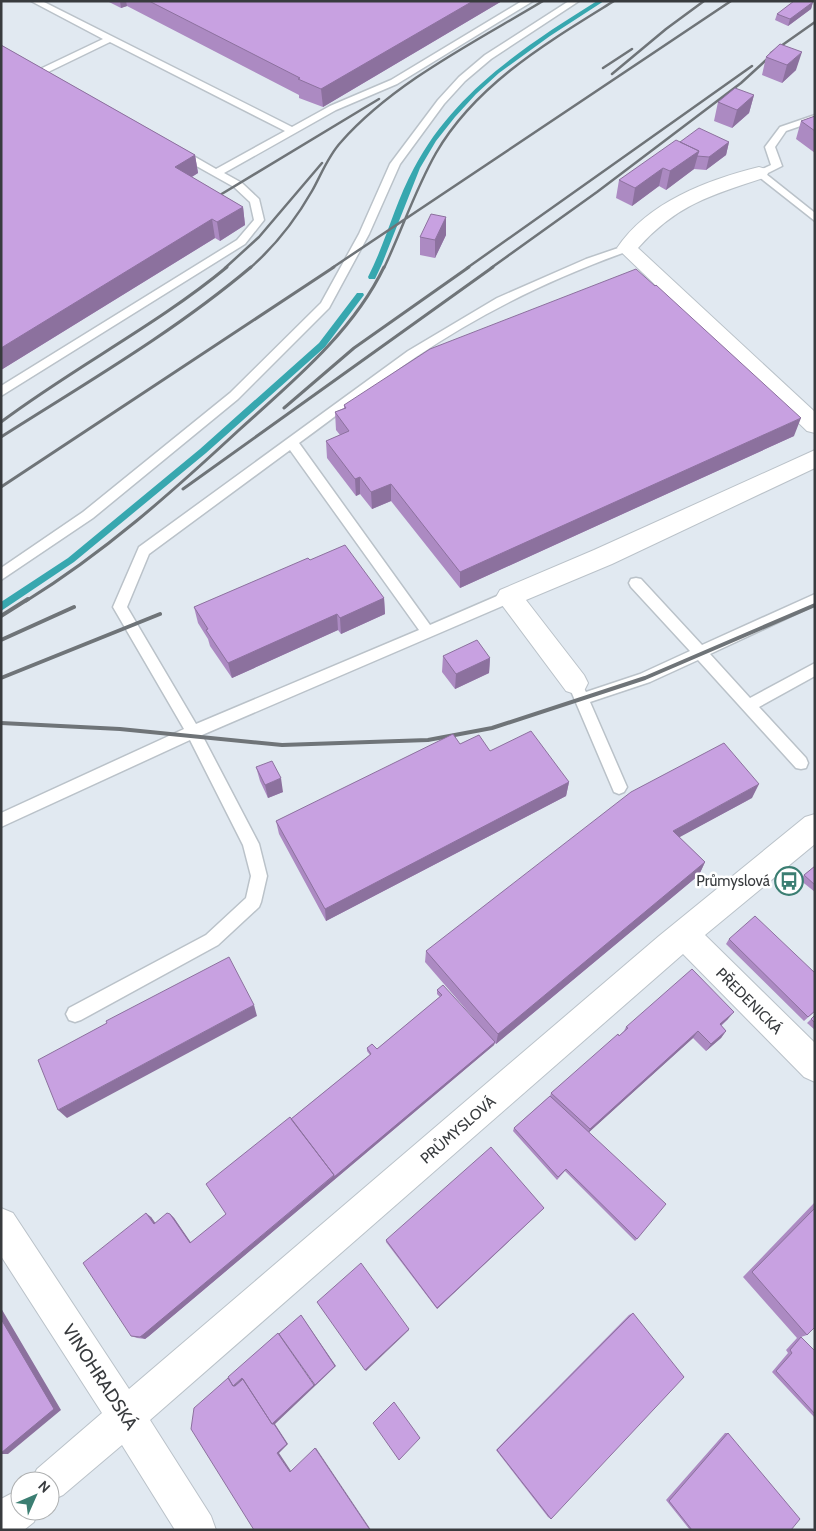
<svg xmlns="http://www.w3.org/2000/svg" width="816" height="1531" font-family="Cabin,sans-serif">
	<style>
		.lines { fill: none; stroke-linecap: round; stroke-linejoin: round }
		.stream { fill: #37a7af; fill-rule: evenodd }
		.lane-casing { stroke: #bac2c9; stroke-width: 3 }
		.street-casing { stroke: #bac2c9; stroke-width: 2 }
		.lane { fill: #fff; fill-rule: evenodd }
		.street { fill: #fff; fill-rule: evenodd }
		.rail-far2 { stroke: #6f7478; stroke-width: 2.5 }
		.rail-far1 { stroke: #6f7478; stroke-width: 3 }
		.rail { stroke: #6f7478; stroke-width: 4 }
		.wall { fill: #ac8ac2 }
		.shaded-wall { fill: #8c719e }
		.building { fill: #c8a1e1; stroke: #8c719e }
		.labels { text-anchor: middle; stroke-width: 5; stroke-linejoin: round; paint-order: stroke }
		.poi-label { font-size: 15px; fill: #383b3e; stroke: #fff; text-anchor: end }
		.street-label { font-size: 15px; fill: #383b3e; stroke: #fff }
		.near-street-label { font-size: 18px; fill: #383b3e; stroke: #fff }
	</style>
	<rect width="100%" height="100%" fill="#e1e9f1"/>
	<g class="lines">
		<path class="stream" d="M597 1H604L550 36 499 73 476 94 455 117 436 141 420 168 382 264 375 279H369L368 277C386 242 395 203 414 168 454 92 525 46 597 1Z
			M357 293H363L364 295 325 347 206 453 74 562 1 611V602L68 558 200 449 319 343Z"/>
		<defs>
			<path id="lane" d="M31 1H42L292 127 330 106 391 80 522 1H533L397 84 336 110 224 173 242 183 259 199 264 220 245 244 1 396V386L237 240 254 220 250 202 234 187 175 154V150H183L216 169 285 131 110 42 44 74H38V70L103 39Z
				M569 1H579L491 59 465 81 444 104 400 164 369 234 329 308 238 399 93 518 1 580V568L83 512 230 393 321 303 359 234 390 164 438 100 459 77 485 55Z
				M815 115V121L786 131 775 147 782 166 766 174 815 213V221L754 173 771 165 765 147 780 127Z
				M627 245 631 246 632 248 631 250C555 277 482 312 416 357 376 384 338 415 299 443L430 625 504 593 509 592 514 593 516 597 514 601 202 735 259 844 267 876 261 902 259 907 218 945 81 1020 75 1022 69 1020 66 1014 69 1008 206 935 246 898 251 876 243 845 190 740 1 827V813L184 729 113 607 139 547 408 351 497 298 586 259ZM290 450 419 630 196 724 127 607 149 554Z
				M636 578 641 579 702 645 815 594V605L710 654 750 698 815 663V676L759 707 806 758 808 763 806 768 801 769 796 768 698 660 650 682 590 702 627 787 624 792 619 794 614 792 571 691 573 687 578 685 583 687 586 692 640 674 690 651 631 587 629 583 631 579Z"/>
			<path id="street" d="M759 167 766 169 768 173 766 177C712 195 677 204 638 248L815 412V433L807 431 617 248C648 202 707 180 759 167Z
				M815 450V468L612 564 526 600 584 675 588 683 584 691 575 694 566 691 496 597 500 590 594 550Z
				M815 814V844L705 935 815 1043V1082L804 1077 683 954 150 1420 211 1516 216 1530H175L122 1445 63 1495 50 1501V1481H31L37 1469 102 1413 1 1256V1208L13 1213 129 1389 659 936 805 817Z
				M20 1489V1511H38L34 1522 24 1530H1V1499Z"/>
		</defs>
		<use href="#lane" class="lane-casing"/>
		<use href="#street" class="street-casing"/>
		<use href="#lane" class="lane"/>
		<use href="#street" class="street"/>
		<path class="rail-far2" d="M771 53 815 22
			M603 68 632 49
			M612 74 666 29 704 1
			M210 201 379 99
			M225 268 259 237 322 163
			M250 268C274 247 296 219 312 191 321 175 328 156 341 142 394 82 475 42 543 1
			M332 268 731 1
			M384 268C402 230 415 190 436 153 476 84 548 42 614 1
			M467 268 752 66
			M491 268 597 192 741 83 776 51"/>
		<path class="rail-far1" d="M284 408 354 348 469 267
			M1 422C74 367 157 325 227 267
			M1 437C86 383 174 332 251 267
			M1 487 334 267
			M183 489 493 267
			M26 601C105 552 171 493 239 430 292 382 353 332 384 267"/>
		<path class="rail" d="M1 616 28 599
			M1 640 74 607
			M1 678 160 614
			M1 723 120 729 282 745 428 740 492 728 645 678 815 605"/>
	</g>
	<path class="wall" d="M107 1H502L323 107 299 98V95L127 6 121 8Z
		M813 2 811 9 788 26 775 20 777 14Z
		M780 44 796 70 782 83 762 75 766 57Z
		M1 45 195 155 198 173 192 177 243 207 245 225 220 241 215 238 1 370Z
		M754 95 749 113 732 128 714 121 718 102Z
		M815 116V153L796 139 801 121Z
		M729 142 726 155 706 170 694 169 666 190 659 186 632 206 616 198 619 180Z
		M446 217V235L435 258 420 255V237Z
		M344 405 794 436 460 588 391 501 372 509 360 494 356 496 327 458 326 441 340 435 336 430 335 412 344 408Z
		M310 560 384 598 385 614 341 634 338 630 232 678 210 646 208 639 198 623 194 607Z
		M443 656 490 658 489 673 455 689 442 672Z
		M460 744 490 751 569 782 566 796 326 921 279 834 276 821Z
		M256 767 283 792 268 798 260 781Z
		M752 798 679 837 705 862 699 875 496 1044 495 1043 494 1045 149 1336 145 1339 137 1338 131 1336 151 1217 155 1223 170 1214 174 1218 191 1243 226 1214 291 1119 370 1055 367 1051V1048L377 1049 440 997 437 994V990L476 1021 425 962 426 951Z
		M815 866V892L800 880 804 875Z
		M729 939 815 1011 804 1021 726 944Z
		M815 1015V1030L807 1023Z
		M728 1019 721 1026 726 1031 721 1038 706 1051 693 1038 589 1132 637 1239 635 1241 565 1171 557 1180 513 1131 514 1128 550 1096 551 1093 619 1036 624 1031 626 1027Z
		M815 1202V1327L807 1335 801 1337 815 1351V1418L772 1372 788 1353 786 1350 797 1338 743 1277Z
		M544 1208 542 1210 437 1309 386 1242V1240Z
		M633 1313 551 1519 548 1517 496 1450 629 1315Z
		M725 1433H728L791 1530H690L666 1500Z"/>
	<path class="shaded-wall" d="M120 1H126L127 6 121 8Z
		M473 1H502L323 107 321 89Z
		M813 2 811 9 788 26 790 19Z
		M802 52 796 70 782 83 787 65Z
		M754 95 749 113 732 128 737 110Z
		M729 142 726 155 706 170 709 157Z
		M699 151 694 169 666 190 670 171Z
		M195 155 198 173 178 185 175 167Z
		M663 168 659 186 632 206 635 188Z
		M243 207 245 225 220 241 217 222Z
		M446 217V235L435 258V240Z
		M212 219 215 238 1 370V348Z
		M801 418 794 436 460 588V572Z
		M360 477V494L356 496 355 479Z
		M391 484V501L372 509 371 492Z
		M384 598 385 614 341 634 340 618Z
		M337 614 338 630 232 678 228 663Z
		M490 658 489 673 455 689 456 674Z
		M281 778 283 792 268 798 265 785Z
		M569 782 566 796 326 921 325 909Z
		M759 784 752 798 667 844 673 831Z
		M705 862 699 875 496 1044 498 1034Z
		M254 1005 257 1016 67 1118 58 1110Z
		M734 1012 728 1019 714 1031 720 1024Z
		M698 1031 693 1038 587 1134 590 1129Z
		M726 1031 721 1038 706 1051 711 1044Z
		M495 1042 494 1045 149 1336 145 1339 140 1337Z
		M544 1208 542 1210 437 1309V1308Z
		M146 1213 151 1217 159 1228 154 1224Z
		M170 1214 174 1218 194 1247 190 1243Z
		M1 1308 61 1410 8 1454H1Z
		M301 1315 336 1366 275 1424 288 1444 279 1453 291 1471 290 1472 277 1453 272 1424 237 1387 233 1386 242 1378 314 1385Z
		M409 1329V1330L366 1371 365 1370Z
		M315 1448H316L371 1530H370Z"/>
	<path class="building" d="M149 1H473L321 89 298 79 300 78Z
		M794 1H811L813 2 790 19 777 14Z
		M780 44 802 52 787 65 766 57Z
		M1 45 195 155 175 167 243 207 217 222 212 219 1 348Z
		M735 88 754 95 737 110 718 102Z
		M815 116V131L801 121Z
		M699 128 729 142 709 157 697 156 699 151 680 142Z
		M676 140 699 151 670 171 663 168 635 188 619 180Z
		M431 214 446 217 435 240 420 237Z
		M636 269 655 286 656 285 801 418 460 572 391 484 371 492 360 477 355 479 326 441 349 431 335 412 346 408 344 405 430 349Z
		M345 545 384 598 340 618 337 614 228 663 206 630 208 629 194 607 308 558 310 560Z
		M477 640 490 658 456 674 443 656Z
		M531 731 569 782 325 909 276 821 453 734 460 744 479 735 490 751Z
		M724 743 759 784 673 831 705 862 498 1034 426 951 631 792Z
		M272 761 281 778 265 785 256 767Z
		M815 866V885L804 875Z
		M755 916 815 973V1011L808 1017 729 939Z
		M229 957 254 1005 58 1110 38 1060 107 1023 106 1021Z
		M692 969 734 1012 720 1024 726 1031 711 1044 698 1031 590 1129 551 1093 618 1034 619 1036 628 1028 626 1027Z
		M443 985 495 1042 334 1177V1175L291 1119 371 1054 367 1048 372 1044 377 1049 442 995 437 990Z
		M815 1015V1023L811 1019Z
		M550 1096 666 1204 637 1239 566 1169 558 1177 514 1128Z
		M290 1117 334 1175 144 1334 140 1337 131 1336 83 1263 146 1213 154 1224 167 1213 170 1214 190 1243 226 1214 206 1184Z
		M491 1147 544 1208 437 1308 386 1240Z
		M815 1208V1327L807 1335 752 1272Z
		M361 1263 409 1329 365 1370 317 1302Z
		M633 1313 684 1377 551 1519 497 1450Z
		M301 1315 335 1366 315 1385 279 1334Z
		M1 1319 54 1409 1 1453Z
		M278 1333 314 1385 272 1424 242 1378 233 1386 228 1377Z
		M801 1337 815 1351V1414L776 1371 792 1353 790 1350Z
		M228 1378 233 1386H235L243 1379 272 1424H274L287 1444 277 1453 290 1472 315 1448 370 1530H254L191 1429 194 1408Z
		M394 1402 420 1438 399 1460 373 1423Z
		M728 1433 800 1519 791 1530H692L669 1501Z"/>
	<defs>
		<symbol id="bus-ring" viewBox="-11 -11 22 22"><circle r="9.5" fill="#fff" stroke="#3b7e72" stroke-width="1.5"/><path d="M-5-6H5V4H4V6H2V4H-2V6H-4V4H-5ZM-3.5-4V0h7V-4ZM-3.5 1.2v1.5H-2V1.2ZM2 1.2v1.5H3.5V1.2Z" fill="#3b7e72"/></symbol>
	</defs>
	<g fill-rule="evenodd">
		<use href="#bus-ring" x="773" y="865" width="32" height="32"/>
	</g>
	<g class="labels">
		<g class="poi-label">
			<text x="770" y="886">Průmyslová</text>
		</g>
		<g class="street-label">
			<text transform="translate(749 1001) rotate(45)" y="5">PŘEDENICKÁ</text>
			<text transform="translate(458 1130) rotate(-41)" y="5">PRŮMYSLOVÁ</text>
		</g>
		<g class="near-street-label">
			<text transform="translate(100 1377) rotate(57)" y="6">VINOHRADSKÁ</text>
		</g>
	</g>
	<rect width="816" height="1531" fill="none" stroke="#383b3e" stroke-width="5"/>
	<g transform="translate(35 1496) rotate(45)"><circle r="24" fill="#ffffff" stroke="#afb1b2"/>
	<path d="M0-4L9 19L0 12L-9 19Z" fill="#3b7e72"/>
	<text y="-8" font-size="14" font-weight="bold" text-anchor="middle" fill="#383b3e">N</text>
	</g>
</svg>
